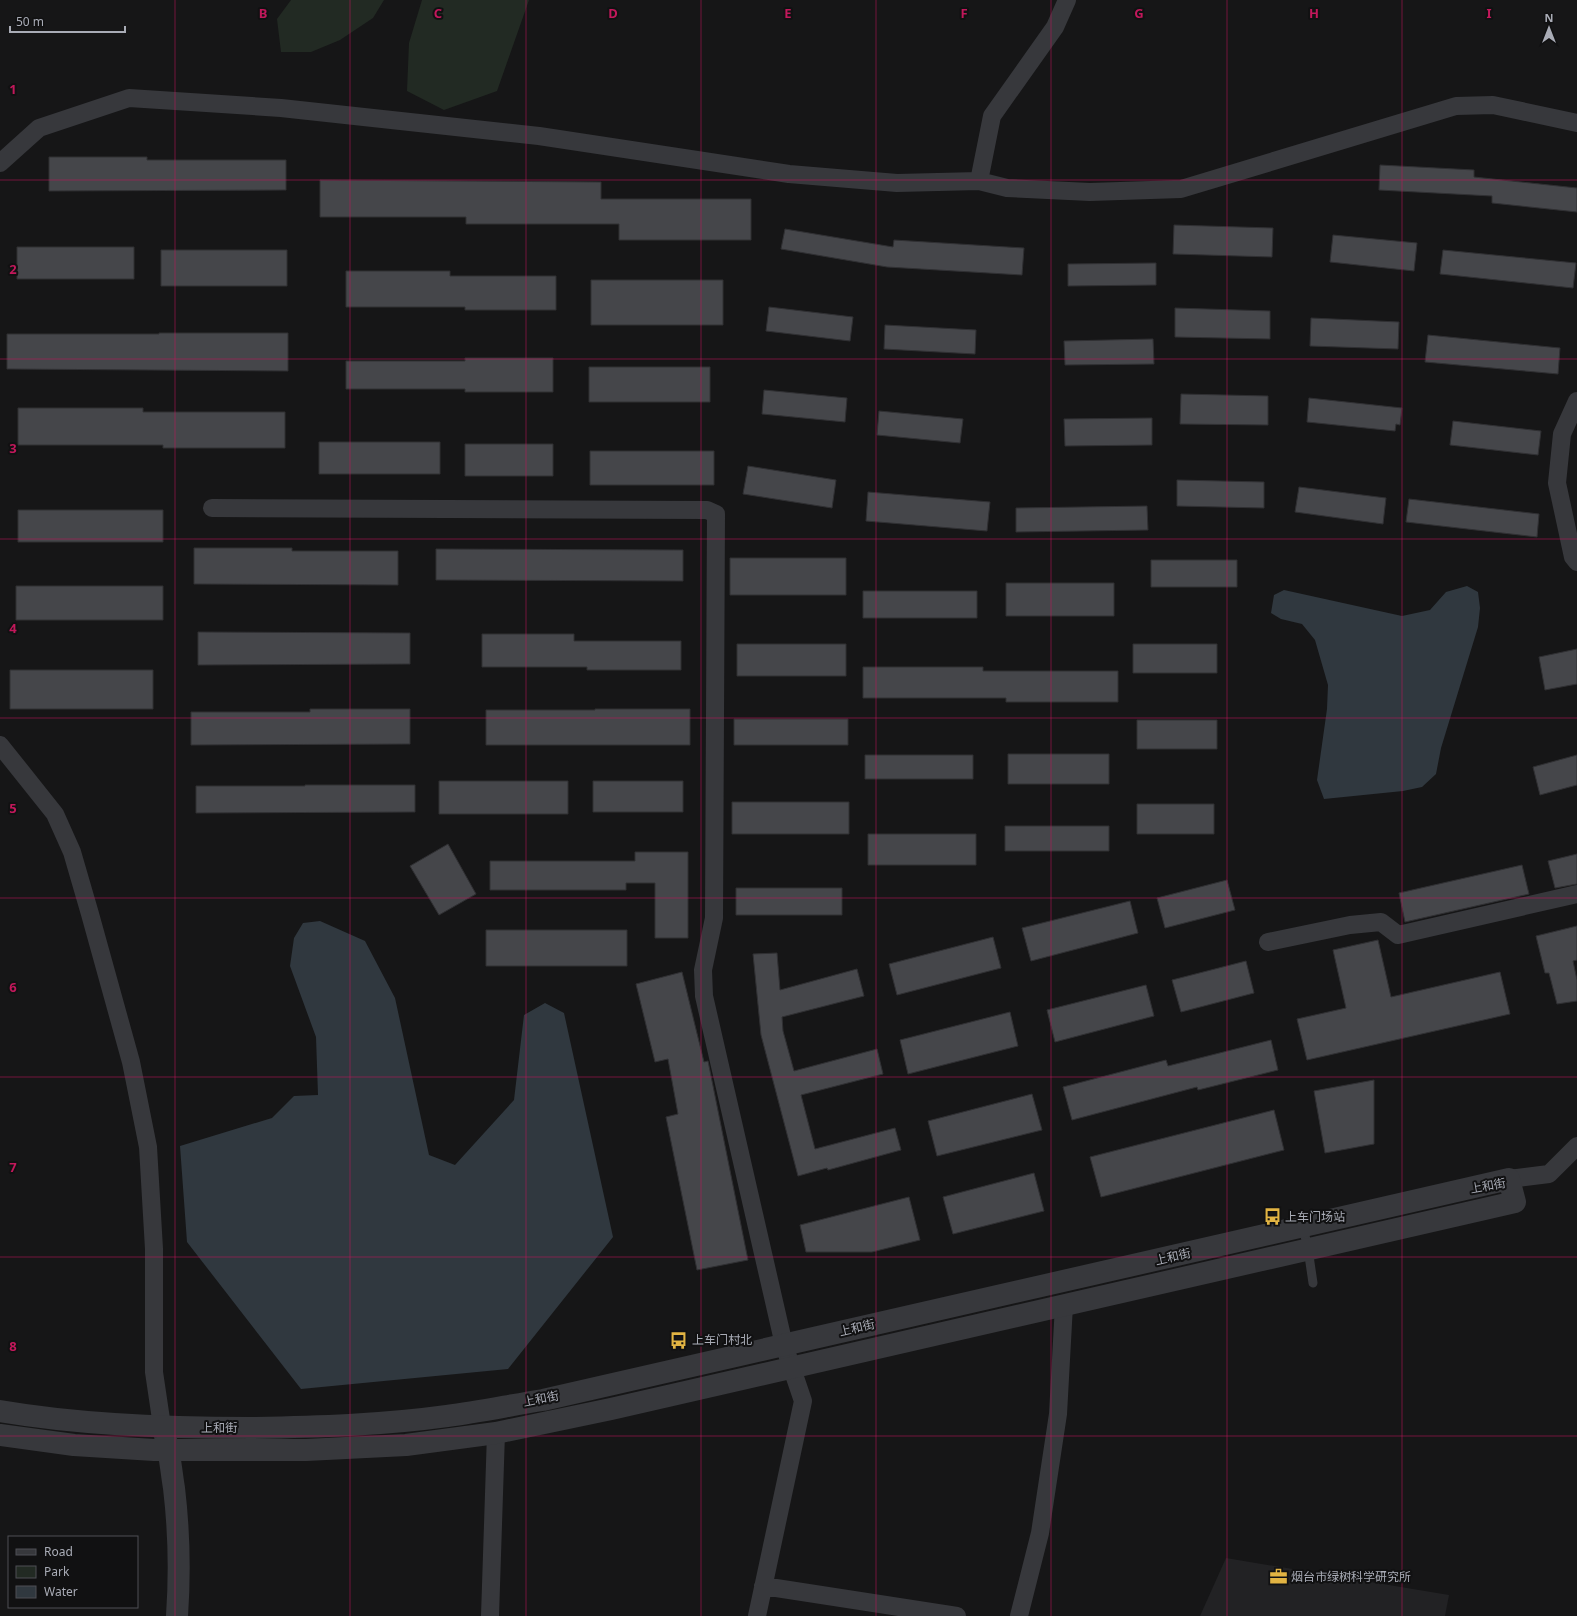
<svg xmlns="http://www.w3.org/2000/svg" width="1577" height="1616" font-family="'Noto Sans','Noto Sans SC',sans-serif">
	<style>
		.built { fill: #222224 }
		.green { fill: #222a23 }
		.water { fill: #30383f }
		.building { fill: #45464a; stroke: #303033 }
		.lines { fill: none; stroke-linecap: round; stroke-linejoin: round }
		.service { stroke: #37383c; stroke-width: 9 }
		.minor { stroke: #37383c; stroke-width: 18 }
		.tertiary { stroke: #37383c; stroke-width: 22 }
		.grid { fill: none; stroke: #c2185b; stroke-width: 1; stroke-opacity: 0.55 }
		.labels { text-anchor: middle; stroke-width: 4; stroke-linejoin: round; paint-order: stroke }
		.street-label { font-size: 12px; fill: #a9acb6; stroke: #111112 }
		.poi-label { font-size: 12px; fill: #a9acb6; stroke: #111112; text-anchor: start }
		.grid-label { font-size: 13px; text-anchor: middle; font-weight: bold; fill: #c2185b; stroke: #111112; stroke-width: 4; stroke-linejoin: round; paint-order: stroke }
	</style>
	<rect width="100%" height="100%" fill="#161617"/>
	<path class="built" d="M1226 1558 1449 1595 1445 1616H1200Z"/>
	<path class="green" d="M291 0H384L373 18 340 40 311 52H281L277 19Z
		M422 0H529L497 91 444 110 407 91 409 43Z"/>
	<path class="water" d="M1467 586 1478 592 1480 608 1478 627 1441 748 1436 774 1422 787 1403 791 1324 799 1317 780 1327 709 1328 685 1315 640 1302 624 1281 619 1271 613 1274 595 1284 590 1402 616 1430 610 1446 592Z
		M320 921 365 941 395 998 429 1155 455 1165 514 1100 524 1015 545 1003 564 1013 613 1237 508 1369 301 1389 187 1242 180 1146 272 1118 294 1096 318 1095 316 1037 290 966 294 938 303 923Z"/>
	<path class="building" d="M49 157H147V160H286V190L49 191Z
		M1380 165 1474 170V177L1577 188V212L1492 203V196L1379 190Z
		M320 180 601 182V199H751V240H619V224H466V217H320Z
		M1174 225 1273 228 1272 257 1173 254Z
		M785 229 893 247 894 240 1024 248 1022 275 887 267 781 249Z
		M1333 235 1417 243 1414 271 1330 262Z
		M17 247H134V279H17Z
		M161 250H287V286H161Z
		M1443 250 1576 263 1573 288 1440 274Z
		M1156 263V285L1068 286V264Z
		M346 271H450V276H556V310H465V307H346Z
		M591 280H723V325H591Z
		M769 307 853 317 850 341 766 331Z
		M1175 308 1270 311V339L1175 337Z
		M1311 318 1399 322 1398 349 1310 346Z
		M885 325 976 330 975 354 884 349Z
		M159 333H288V371L7 369V334H159Z
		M1428 335 1560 348 1558 374 1425 362Z
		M1153 339 1154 364 1065 365 1064 341Z
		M465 358H553V392H465V389H346V361H465Z
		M589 367H710V402H589Z
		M764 390 847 398 845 422 762 414Z
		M1181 394 1268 396V425L1180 424Z
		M1309 398 1402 408 1400 425 1396 424 1395 431 1307 422Z
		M18 408H143V412H285V448H163V445H18Z
		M879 411 963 419 960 443 877 435Z
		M1152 418V445L1065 446 1064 419Z
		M1453 421 1541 431 1538 455 1450 445Z
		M319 442H440V474H319Z
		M465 444H553V476H465Z
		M590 451H714V485H590Z
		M748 466 836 480 832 508 743 494Z
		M1177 480 1264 482V508L1177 506Z
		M1299 487 1386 498 1383 524 1295 512Z
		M868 492 990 502 987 531 866 521Z
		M1409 499 1539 514 1537 537 1406 522Z
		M1147 506 1148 530 1016 532V508Z
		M18 510H163V542H18Z
		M194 548H292V551H398V585L194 584Z
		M436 549 683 550V581L436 580Z
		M730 558H846V595H730Z
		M1151 560H1237V587H1151Z
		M1006 583H1114V616H1006Z
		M16 586H163V620H16Z
		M863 591H977V618H863Z
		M198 632 410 633V664L198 665Z
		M482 634H574V641H681V670H587V667H482Z
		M737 644H846V676H737Z
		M1133 644H1217V673H1133Z
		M1577 649V684L1545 690 1539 657Z
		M863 667H983V671H1118V702H1006V698H863Z
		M10 670H153V709H10Z
		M310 709H410V744L191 745V712H310Z
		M595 709H690V745H486V710H595Z
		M734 719H848V745H734Z
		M1137 720H1217V749H1137Z
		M1008 754H1109V784H1008Z
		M865 755H973V779H865Z
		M1577 755V785L1540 795 1533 767Z
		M439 781H568V814H439Z
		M593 781H683V812H593Z
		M305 785H415V812L196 813V786H305Z
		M732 802H849V834H732Z
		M1137 804H1214V834H1137Z
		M1005 826H1109V851H1005Z
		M868 834H976V865H868Z
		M448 844 476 894 439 915 410 866Z
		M635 852H688V938H655V883H626V890H490V861H635Z
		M1577 854V884L1555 888 1548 861Z
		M1522 865 1529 894 1405 922 1399 893Z
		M1227 880 1235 910 1165 928 1157 898Z
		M736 888H842V915H736Z
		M1130 901 1138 933 1031 961 1022 928Z
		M1577 926V960L1573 961 1577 980V1001L1557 1004 1549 973H1545L1536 936Z
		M486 930H627V966H486Z
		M993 937 1001 968 897 995 889 964Z
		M1378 940 1391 997 1500 972 1510 1014 1307 1060 1297 1019 1346 1008 1333 950Z
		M777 953 780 990 857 969 864 996 782 1017 783 1031 794 1071 877 1049 883 1074 801 1095 815 1149 895 1128 901 1150 828 1170 827 1168 798 1176 761 1035 753 954Z
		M1246 961 1254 993 1181 1012 1172 980Z
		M682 972 704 1062 708 1061 710 1071 748 1260 697 1270 666 1117 678 1114 668 1059 655 1062 636 984Z
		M1146 985 1154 1016 1055 1042 1047 1010Z
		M1010 1012 1018 1046 908 1074 900 1040Z
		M1271 1040 1278 1070 1198 1090 1197 1087 1072 1120 1063 1087 1166 1060 1168 1066Z
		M1374 1080V1144L1325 1153 1314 1091Z
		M1032 1094 1042 1130 937 1156 928 1121Z
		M1274 1110 1284 1150 1101 1197 1090 1157Z
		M1034 1173 1044 1211 953 1234 943 1197Z
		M909 1197 920 1240 872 1252H806L800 1225Z"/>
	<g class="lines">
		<path class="service" d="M1303 1227 1308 1249 1313 1283"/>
		<path class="minor" d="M0 163 39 128 129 98 281 108 539 136 789 174 897 183 979 181 1007 188 1090 192 1181 189 1456 106 1493 105 1577 123
			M979 181 992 116 1055 27 1067 0
			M1577 401 1562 434 1557 483 1573 557 1577 562
			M212 508 707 510 716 514 714 918 703 970 704 996 784 1345 803 1401 757 1616
			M0 745 55 814 72 852 90 914 131 1062 148 1147 154 1249V1372L162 1426
			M1268 942 1350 925 1381 922 1398 935 1577 894
			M1509 1179 1549 1174 1577 1146
			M763 1586 957 1616
			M490 1616 496 1433
			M1019 1616 1040 1533 1058 1414 1064 1305"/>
		<path class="tertiary" d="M0 1411C82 1425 167 1428 251 1428 316 1427 382 1425 447 1416 479 1412 511 1405 543 1400L1509 1179 1515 1202 611 1409 496 1433 406 1445 306 1450H154L74 1445 0 1435
			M165 1436C170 1453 171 1470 174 1488 179 1530 180 1573 177 1616"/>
	</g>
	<path class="grid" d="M175 0V1616M350 0V1616M526 0V1616M701 0V1616M876 0V1616M1051 0V1616M1227 0V1616M1402 0V1616M0 180H1577M0 359H1577M0 539H1577M0 718H1577M0 898H1577M0 1077H1577M0 1257H1577M0 1436H1577"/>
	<defs>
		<symbol id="bus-bare" viewBox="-9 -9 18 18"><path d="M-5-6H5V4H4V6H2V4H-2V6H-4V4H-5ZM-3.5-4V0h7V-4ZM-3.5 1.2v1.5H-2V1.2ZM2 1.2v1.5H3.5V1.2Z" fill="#e2b443" stroke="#111112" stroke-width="2.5" paint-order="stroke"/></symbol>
		<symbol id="office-bare" viewBox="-9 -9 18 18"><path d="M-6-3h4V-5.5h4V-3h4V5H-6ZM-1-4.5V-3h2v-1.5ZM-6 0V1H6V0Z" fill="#e2b443" stroke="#111112" stroke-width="2.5" paint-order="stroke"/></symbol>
	</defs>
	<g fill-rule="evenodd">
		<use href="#bus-bare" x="1260" y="1204" width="25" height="25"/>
		<use href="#bus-bare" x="666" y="1328" width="25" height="25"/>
		<use href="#office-bare" x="1266" y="1564" width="25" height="25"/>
	</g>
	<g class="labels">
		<g class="street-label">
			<text transform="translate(1488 1186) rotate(-10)" y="4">上和街</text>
			<text transform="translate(1173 1257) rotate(-13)" y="4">上和街</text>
			<text transform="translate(857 1328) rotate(-13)" y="4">上和街</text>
			<text transform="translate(541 1399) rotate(-11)" y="4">上和街</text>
			<text x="219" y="1432">上和街</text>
		</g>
		<g class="poi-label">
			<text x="1285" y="1221">上车门场站</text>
			<text x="692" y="1344">上车门村北</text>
			<text x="1291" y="1581">烟台市绿树科学研究所</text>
		</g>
	</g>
	<g class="grid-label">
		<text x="263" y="18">B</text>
		<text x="438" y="18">C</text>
		<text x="613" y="18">D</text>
		<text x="788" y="18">E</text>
		<text x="964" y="18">F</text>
		<text x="1139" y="18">G</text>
		<text x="1314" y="18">H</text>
		<text x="1489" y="18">I</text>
		<text x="13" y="94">1</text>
		<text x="13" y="274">2</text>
		<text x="13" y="453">3</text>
		<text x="13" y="633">4</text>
		<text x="13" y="813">5</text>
		<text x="13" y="992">6</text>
		<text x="13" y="1172">7</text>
		<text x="13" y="1351">8</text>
	</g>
	<rect x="8" y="1536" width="130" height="72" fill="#111112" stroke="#4e4f54"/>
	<rect x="16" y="1549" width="20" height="6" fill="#37383c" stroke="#4e4f54"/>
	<text x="44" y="1556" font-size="12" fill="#a9acb6">Road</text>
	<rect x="16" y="1566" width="20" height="12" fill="#222a23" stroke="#4e4f54"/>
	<text x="44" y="1576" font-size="12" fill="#a9acb6">Park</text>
	<rect x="16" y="1586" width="20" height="12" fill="#30383f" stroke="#4e4f54"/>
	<text x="44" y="1596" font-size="12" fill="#a9acb6">Water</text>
	<g transform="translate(1549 28)" stroke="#111112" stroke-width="3" paint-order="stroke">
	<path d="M0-3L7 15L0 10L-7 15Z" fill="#a9acb6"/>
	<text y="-6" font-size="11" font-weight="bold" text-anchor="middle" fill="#a9acb6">N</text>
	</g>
	<path d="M10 26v6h115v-6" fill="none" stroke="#a9acb6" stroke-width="2"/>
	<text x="16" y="26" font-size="12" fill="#a9acb6" stroke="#111112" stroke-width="3" paint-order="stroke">50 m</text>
</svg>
